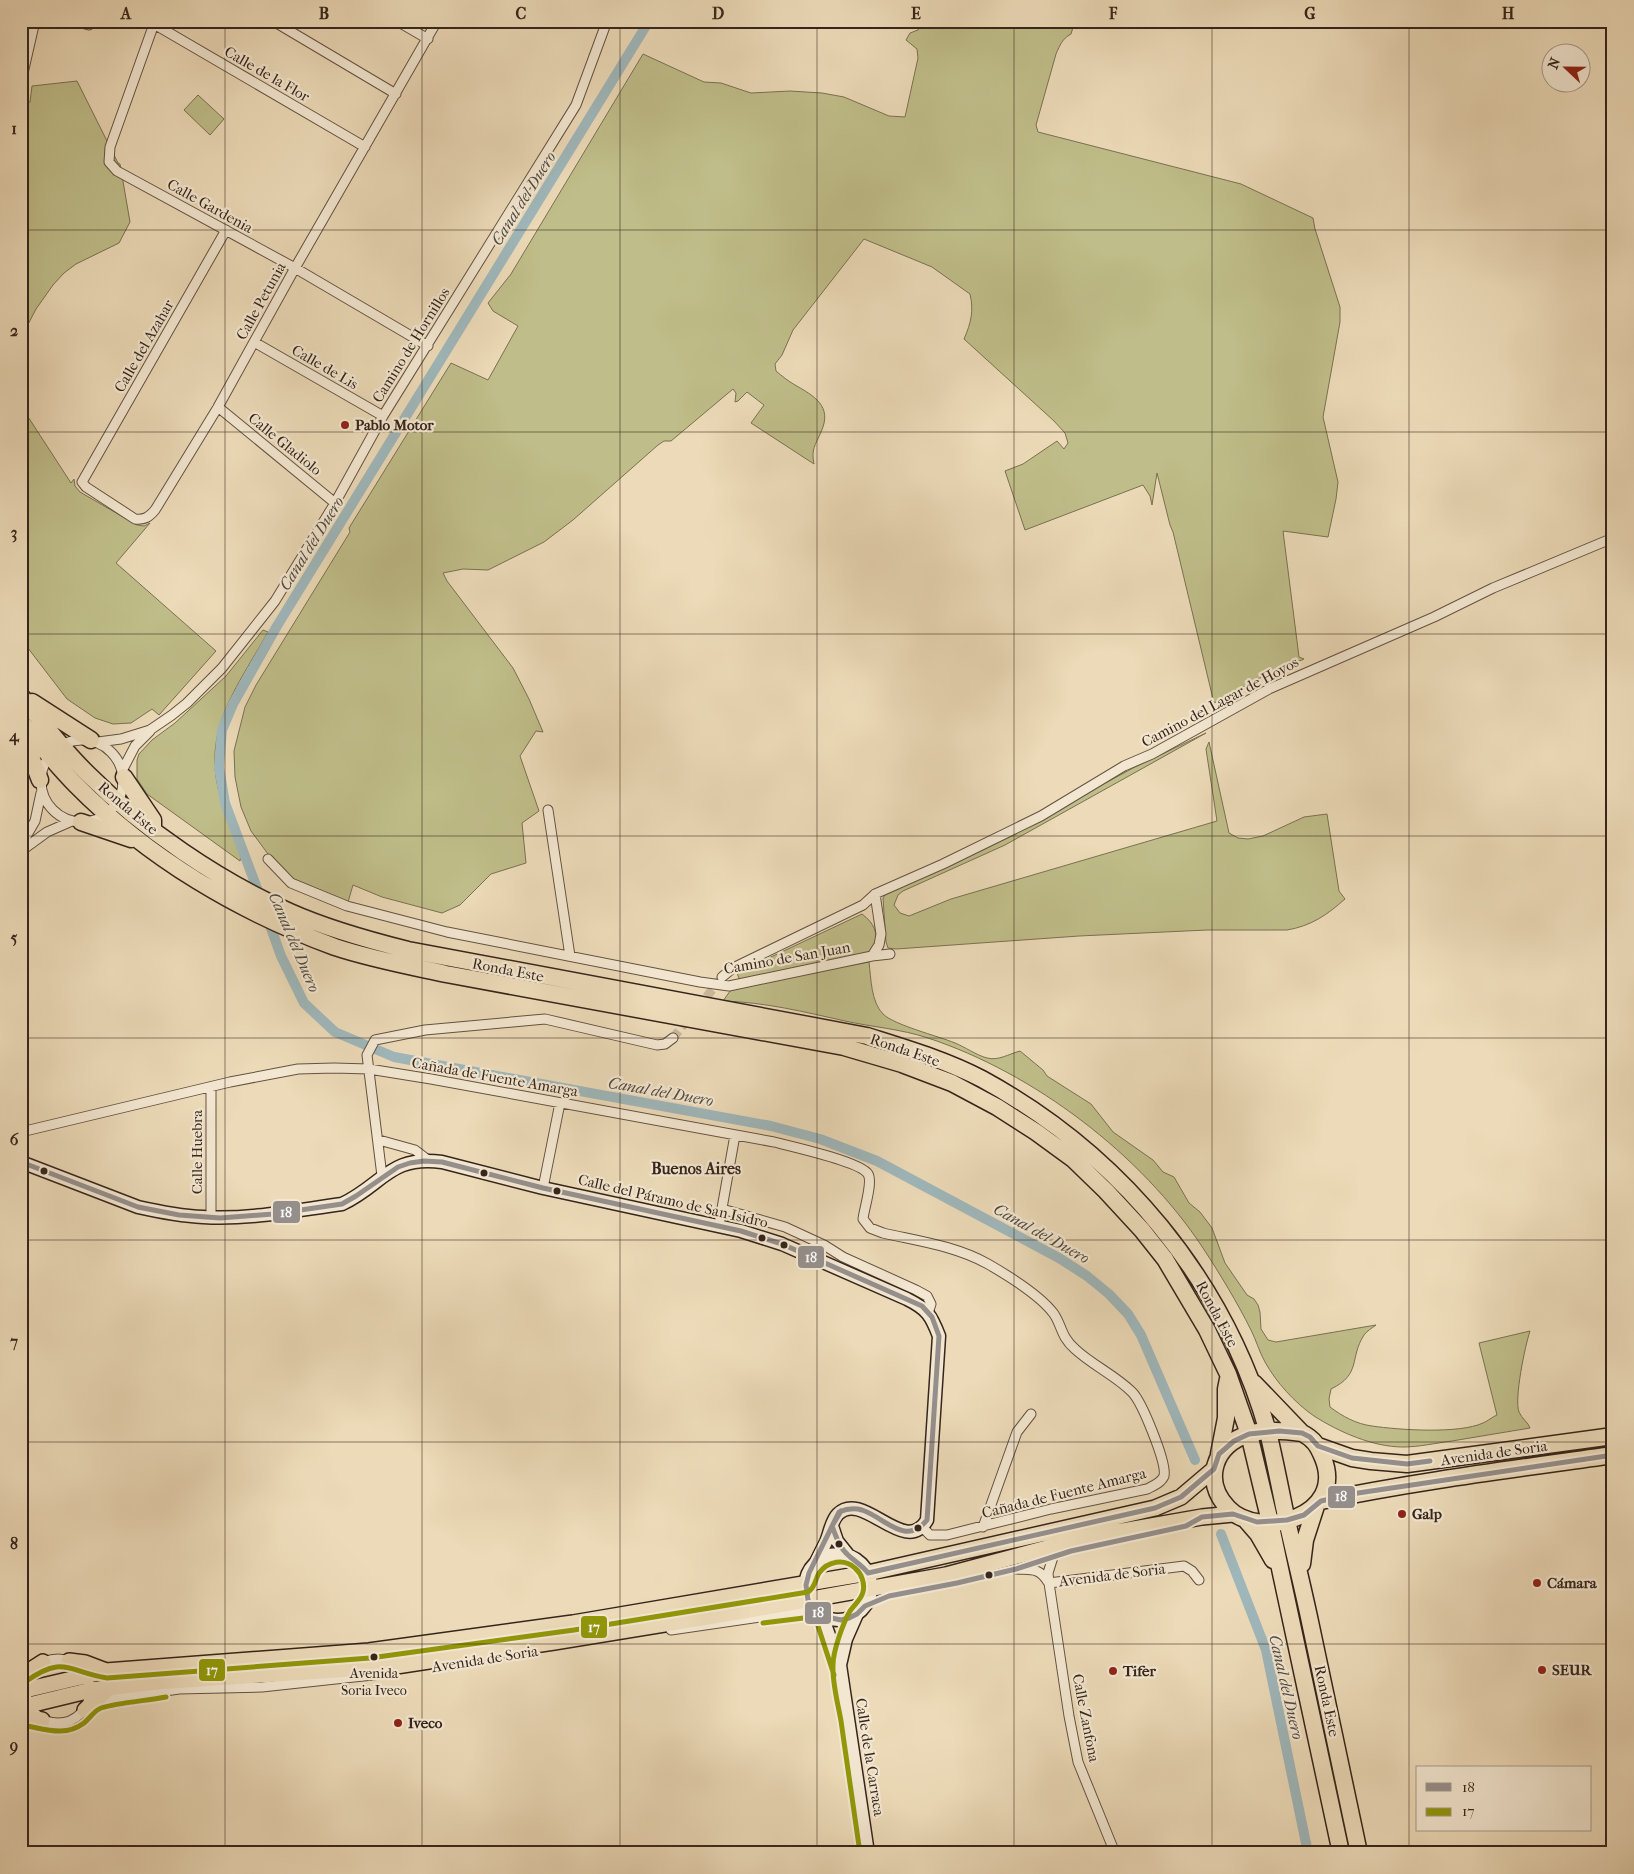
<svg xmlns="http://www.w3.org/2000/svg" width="1634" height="1874" font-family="'IM FELL French Canon',serif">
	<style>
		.green { fill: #bfbd89; stroke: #7a7152 }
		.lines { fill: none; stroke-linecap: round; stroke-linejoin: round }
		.canal { stroke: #9fb7bb; stroke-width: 10 }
		.street-tunnel { stroke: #c8b699; stroke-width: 9; stroke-dasharray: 9 4.5; stroke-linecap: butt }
		.street-casing { stroke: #645242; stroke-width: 11 }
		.secondary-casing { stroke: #36251b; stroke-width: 15 }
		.primary-casing { stroke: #36251b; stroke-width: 18 }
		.highway-casing { stroke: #36251b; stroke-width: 19 }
		.street { stroke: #f3e7d1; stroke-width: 9 }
		.secondary { stroke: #f3e7d1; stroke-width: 12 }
		.primary { stroke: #ecdab8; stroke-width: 15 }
		.highway { stroke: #ecdab8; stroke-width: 16 }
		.bus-1-casing { stroke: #f3e7d1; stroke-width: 9 }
		.bus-2-casing { stroke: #f3e7d1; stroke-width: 9 }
		.bus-1 { stroke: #958f8c; stroke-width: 5 }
		.bus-2 { stroke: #919709; stroke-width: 5 }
		.grid { fill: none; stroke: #36251b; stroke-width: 1; stroke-opacity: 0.55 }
		.poi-dot { fill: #8f2418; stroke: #f3e7d1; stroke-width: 2 }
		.bus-dot { fill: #36251b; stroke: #f3e7d1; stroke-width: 2 }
		.labels { text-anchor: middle; stroke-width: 4.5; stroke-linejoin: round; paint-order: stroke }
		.bus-label { font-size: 14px; fill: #36251b; stroke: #f3e7d1 }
		.street-label { font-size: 15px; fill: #36251b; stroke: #f3e7d1 }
		.poi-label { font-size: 15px; font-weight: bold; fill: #36251b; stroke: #f3e7d1; text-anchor: start }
		.water-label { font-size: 16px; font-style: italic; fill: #504a43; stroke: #f3e7d1 }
		.neighbourhood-label { font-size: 16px; font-weight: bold; fill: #36251b; stroke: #f3e7d1 }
		.line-badge { stroke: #f3e7d1; stroke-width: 2 }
		.badge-label { font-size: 14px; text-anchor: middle; font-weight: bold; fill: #fff }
		.neatline { fill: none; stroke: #36251b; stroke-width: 2 }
		.grid-label { font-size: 16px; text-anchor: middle; font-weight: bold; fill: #36251b }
	</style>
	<rect width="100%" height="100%" fill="#ecdab8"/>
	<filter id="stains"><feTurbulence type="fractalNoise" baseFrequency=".004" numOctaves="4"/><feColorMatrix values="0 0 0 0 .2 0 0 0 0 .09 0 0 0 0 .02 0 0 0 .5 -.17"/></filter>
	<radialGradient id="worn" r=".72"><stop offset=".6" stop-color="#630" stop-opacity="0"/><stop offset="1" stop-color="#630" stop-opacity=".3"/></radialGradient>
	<path class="green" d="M922 21H1065L1064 23 1074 24 1071 34C1062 39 1060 45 1056 54L1036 125 1038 132 1241 184 1313 218 1315 229 1340 307V322L1323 417 1338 482 1336 499 1328 537 1283 531 1299 657 1304 659 1260 678 1214 703 1173 532 1170 525 1157 473 1152 505 1150 496 1143 485 1025 530 1005 471 1023 464 1057 441 1064 449 1068 443 1065 433 1054 421 964 339C971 323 974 311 970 294L932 267 864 239 793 330 782 355 775 364 776 371C782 376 788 381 795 385 814 396 833 406 821 432 815 446 811 449 814 464L751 423 764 405 747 392 738 401 735 402 736 393 733 389 671 441H664L658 445 573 520 544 542 488 570 463 569 443 573 447 581 513 668 529 699 543 732 536 731 520 756 539 811 522 823 526 863 491 874 460 905 442 913 382 897 353 885 348 902 292 878 268 854 251 831 241 807 235 777 234 751 245 707 256 685 350 532 349 528 451 363 488 380 518 326 493 311 488 303 511 274 643 54 704 82 721 83 751 93 790 91 822 93 844 97 889 116 905 117 918 58 917 49 906 40 910 33 918 30Z
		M77 81 118 163 120 164 130 222 119 243 76 264 64 273 53 285 36 309 21 338V104L30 102 32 86Z
		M198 95 224 119 210 135 184 110Z
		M21 406 71 483 74 479 75 486 80 492 137 525 144 526 150 523 116 563 216 651 159 715 152 709 131 723 113 724 95 718 67 699 21 639Z
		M263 630 268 632C237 688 200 731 221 799 226 816 244 844 240 861L147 794 137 779V760L139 754 152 740 175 723 226 676Z
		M1206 733 1005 845 903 891 898 895 894 905 900 913 909 916 951 899 1217 821 1206 749 1209 742 1229 833 1238 838 1248 839 1263 836 1304 817 1327 814 1339 891 1345 899C1327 915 1311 926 1287 930H1207L1079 936 896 949 888 948 886 942 883 898 885 895 982 850 1133 768Z
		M862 914C874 923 878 932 875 946L867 953 740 981 737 973Z
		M869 962C871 978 871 1002 883 1014 894 1025 938 1036 955 1043 965 1047 976 1055 987 1058 998 1061 1009 1054 1020 1051L1043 1070 1047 1076 1091 1104 1113 1132 1153 1160 1163 1172 1174 1177 1189 1203 1200 1212 1212 1228 1225 1263 1247 1295 1254 1299 1258 1305 1260 1312 1261 1329 1268 1340 1276 1342 1376 1325C1372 1328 1367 1331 1364 1335 1349 1358 1362 1374 1331 1389L1329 1399 1330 1407C1342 1416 1356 1424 1372 1426 1399 1430 1459 1434 1483 1423 1488 1421 1492 1417 1497 1415L1479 1343 1530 1331C1525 1346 1514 1399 1519 1412 1522 1419 1528 1422 1530 1428 1504 1432 1478 1437 1452 1441 1436 1443 1419 1447 1403 1447 1373 1447 1339 1432 1314 1416 1295 1403 1276 1382 1265 1362 1259 1351 1256 1340 1251 1330 1237 1302 1220 1274 1203 1248 1141 1154 1034 1073 928 1038 901 1029 872 1027 845 1021 805 1012 764 1002 723 1001L733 987Z"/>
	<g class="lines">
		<path class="canal" d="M261 899 225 803 219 767 222 730 233 704 277 626 649 21
			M267 917 281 956 304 1003 335 1032 394 1057 771 1126 820 1139 877 1161 1059 1258 1087 1276 1109 1294 1128 1314 1141 1335 1195 1460
			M1221 1534 1266 1650 1308 1853"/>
		<path class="street-tunnel" d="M698 1007 720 980
			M673 1038 690 1017"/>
		<defs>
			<path id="street" d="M73 21 89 25V21
				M155 21 110 147 109 162 117 171 295 268 428 346
				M273 21 396 94
				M397 21 428 39
				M154 24 365 147
				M21 82 35 21
				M226 230 82 482 86 487 135 519C145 520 149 517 155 510L218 407 295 268 437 21
				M254 342 383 416
				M218 407 335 503
				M41 781a41 41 0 1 1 82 0a41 41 0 1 1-82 0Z
				M98 742 121 739 150 730 172 715 187 703 222 668 275 601 335 503 383 416 576 105 607 21
				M123 769 135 746 150 731
				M548 810 570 956
				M21 845 35 821 41 793
				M21 851 47 832 72 821
				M268 859 291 883 347 906 447 932 700 982 729 986 872 956 890 954
				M872 956 879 945 881 934 875 894
				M722 977 733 968 863 905 875 894 943 864 1041 816 1124 766 1152 754 1269 689 1434 617 1493 588 1613 538
				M211 1087V1218
				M21 1132 230 1082 298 1069 334 1068 369 1069 431 1079 774 1142C790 1146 861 1162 868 1174 873 1182 864 1209 863 1219L870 1228 883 1233C918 1241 956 1246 988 1264 1007 1275 1041 1296 1054 1314 1062 1326 1061 1337 1075 1349 1092 1365 1115 1375 1132 1392 1142 1402 1167 1463 1164 1476 1161 1483 1153 1486 1147 1489L1051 1509 947 1535H930L923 1528
				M379 1140 415 1150 428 1160
				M382 1176 367 1055 375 1040 425 1030 545 1019 657 1045 665 1044 673 1038
				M543 1188 560 1103
				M722 1209 785 1227 824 1245 843 1257 916 1290 927 1296 931 1304 928 1313
				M719 1225 735 1135
				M983 1527 1017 1432 1031 1414
				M1053 1557 1048 1573 1049 1583 1069 1716 1078 1762 1115 1853
				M1016 1569C1031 1570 1039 1567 1048 1582
				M1049 1583 1184 1566 1192 1571 1199 1580
				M671 1630 814 1609
				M26 1691a32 32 0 1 1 64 0a32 32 0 1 1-64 0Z
				M96 1701 179 1689 262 1687 391 1673"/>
			<path id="secondary" d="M21 1162 138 1207C160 1212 181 1216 203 1217 249 1220 297 1210 342 1204 383 1185 389 1155 442 1162L543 1188 741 1231 782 1244 907 1299C927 1309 931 1315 939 1336L927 1520C905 1558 863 1489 838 1514 831 1521 830 1533 826 1542 822 1550 818 1558 814 1566
				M832 1526 837 1541 849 1556
				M805 1587a33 33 0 1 1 66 0a33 33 0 1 1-66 0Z
				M822 1616 840 1665 868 1853
				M840 1665 846 1639 857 1614"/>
			<path id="primary" d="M69 1661 85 1663 106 1671
				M21 1676 43 1662
				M21 1691 106 1671 369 1651 573 1623 868 1573 1155 1508 1181 1497 1214 1469
				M21 1707 91 1690 156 1682 396 1666 554 1642 744 1611 946 1575 1088 1537 1202 1517 1233 1514
				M85 1710 109 1688
				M21 1717 42 1720"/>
			<path id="highway" d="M21 696C43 723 63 750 88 774 142 828 219 881 290 912 328 929 368 940 408 950L867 1036C905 1048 946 1060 982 1079 1120 1154 1225 1280 1268 1432 1274 1457 1279 1482 1284 1507 1292 1544 1301 1580 1309 1617 1325 1696 1343 1774 1359 1853
				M32 702 91 740
				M21 722C39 743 56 765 76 785 148 858 239 912 335 947 371 959 409 966 446 974L844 1047 902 1064 952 1083 997 1107 1036 1132 1073 1159 1106 1191 1142 1230 1165 1259 1207 1330 1228 1374 1249 1434 1270 1522 1341 1853
				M21 737 28 749 40 780
				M124 777 153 820V830
				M81 822 131 839
				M1254 1383 1302 1433C1314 1439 1318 1446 1323 1458 1347 1517 1259 1541 1228 1508 1202 1481 1214 1444 1249 1434 1266 1429 1285 1431 1302 1433
				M1318 1446 1352 1458 1371 1461 1407 1464 1613 1436
				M1219 1454 1226 1418V1389L1228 1379
				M1321 1501C1417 1481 1515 1469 1613 1455
				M1245 1519 1258 1534 1273 1560
				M1302 1564 1305 1540 1316 1506"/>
		</defs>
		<use href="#street" class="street-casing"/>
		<use href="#secondary" class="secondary-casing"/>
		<use href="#primary" class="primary-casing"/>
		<use href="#highway" class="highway-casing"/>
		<use href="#street" class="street"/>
		<use href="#secondary" class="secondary"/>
		<use href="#primary" class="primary"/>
		<use href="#highway" class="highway"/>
		<defs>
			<path id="bus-1" d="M21 1162 138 1207 179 1215 220 1218 273 1214 342 1204 356 1196 398 1167 410 1163 424 1161 442 1162 543 1188 741 1231 782 1244 922 1306 932 1317 939 1336 927 1520C905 1547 886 1518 862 1510 855 1508 846 1509 839 1512L809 1573 806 1585 808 1600 814 1609 822 1616 841 1620 849 1618 857 1614 865 1606 889 1596 957 1583 1016 1569 1071 1551 1186 1526 1202 1517 1233 1514 1257 1522 1287 1520 1304 1515 1321 1501 1358 1493 1613 1455
				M841 1511 832 1526C836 1536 839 1547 847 1554 854 1561 862 1565 868 1573L1155 1508 1181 1497 1214 1469 1219 1454 1234 1441 1249 1434 1279 1431 1302 1433 1310 1437 1318 1446 1352 1458 1407 1464 1430 1461"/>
			<path id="bus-2" d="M763 1623 812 1617 816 1620 834 1675
				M25 1682C64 1654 68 1672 107 1678L370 1658 574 1630 808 1592C815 1588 815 1580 819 1573 828 1561 844 1558 855 1568 862 1574 865 1584 863 1592 861 1600 854 1605 850 1611 843 1623 833 1651 833 1665 832 1682 838 1704 841 1721 847 1765 854 1809 860 1853
				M21 1725C43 1728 64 1738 84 1723 90 1718 95 1710 101 1708 120 1702 147 1701 166 1697"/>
		</defs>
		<use href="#bus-1" class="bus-1-casing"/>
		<use href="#bus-2" class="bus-2-casing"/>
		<use href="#bus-1" class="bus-1"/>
		<use href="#bus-2" class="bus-2"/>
	</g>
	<path class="grid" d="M225 21V1853M422 21V1853M620 21V1853M817 21V1853M1014 21V1853M1212 21V1853M1409 21V1853M21 230H1613M21 432H1613M21 634H1613M21 836H1613M21 1038H1613M21 1240H1613M21 1442H1613M21 1644H1613"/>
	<g class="poi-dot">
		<circle cx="345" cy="425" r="5"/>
		<circle cx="1402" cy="1514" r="5"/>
		<circle cx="1537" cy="1583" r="5"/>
		<circle cx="1542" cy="1670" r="5"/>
		<circle cx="1113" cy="1671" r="5"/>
		<circle cx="398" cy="1723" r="5"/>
	</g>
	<g class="bus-dot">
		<circle cx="44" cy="1171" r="4.5"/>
		<circle cx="484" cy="1173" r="4.5"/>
		<circle cx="557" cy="1191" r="4.5"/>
		<circle cx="762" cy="1238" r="4.5"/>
		<circle cx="784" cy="1245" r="4.5"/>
		<circle cx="918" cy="1528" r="4.5"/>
		<circle cx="839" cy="1544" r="4.5"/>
		<circle cx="989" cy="1575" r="4.5"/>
		<circle cx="374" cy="1657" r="4.5"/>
	</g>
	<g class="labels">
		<g class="bus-label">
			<text x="374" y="1678">Avenida<tspan x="374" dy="17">Soria Iveco</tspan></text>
		</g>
		<g class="street-label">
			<text transform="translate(267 74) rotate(30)" y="5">Calle de la Flor</text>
			<text transform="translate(210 206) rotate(29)" y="5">Calle Gardenia</text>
			<text transform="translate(261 301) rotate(-61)" y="5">Calle Petunia</text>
			<text transform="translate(411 345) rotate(-58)" y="5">Camino de Hornillos</text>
			<text transform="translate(144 346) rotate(-60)" y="5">Calle del Azahar</text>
			<text transform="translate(325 367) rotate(30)" y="5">Calle de Lis</text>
			<text transform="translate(285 444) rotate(39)" y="5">Calle Gladiolo</text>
			<text transform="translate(1220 702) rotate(-28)" y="5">Camino del Lagar de Hoyos</text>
			<text transform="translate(128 808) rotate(40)" y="5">Ronda Este</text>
			<text transform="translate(787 958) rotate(-10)" y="5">Camino de San Juan</text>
			<text transform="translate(508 970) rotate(11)" y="5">Ronda Este</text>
			<text transform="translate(905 1050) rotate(19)" y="5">Ronda Este</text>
			<text transform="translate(495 1077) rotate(10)" y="5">Cañada de Fuente Amarga</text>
			<text transform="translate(197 1152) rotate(-90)" y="5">Calle Huebra</text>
			<text transform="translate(673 1201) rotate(13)" y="5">Calle del Páramo de San Isidro</text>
			<text transform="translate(1217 1314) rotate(62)" y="5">Ronda Este</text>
			<text transform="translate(1494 1453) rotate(-8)" y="5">Avenida de Soria</text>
			<text transform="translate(1064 1493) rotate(-14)" y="5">Cañada de Fuente Amarga</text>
			<text transform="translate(1112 1575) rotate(-7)" y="5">Avenida de Soria</text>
			<text transform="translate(485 1659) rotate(-9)" y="5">Avenida de Soria</text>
			<text transform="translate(1327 1701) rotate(78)" y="5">Ronda Este</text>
			<text transform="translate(1086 1718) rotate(79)" y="5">Calle Zanfona</text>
			<text transform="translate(870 1757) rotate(81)" y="5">Calle de la Carraca</text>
		</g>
		<g class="poi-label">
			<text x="355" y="430">Pablo Motor</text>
			<text x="1412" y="1519">Galp</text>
			<text x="1547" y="1588">Cámara</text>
			<text x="1552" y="1675">SEUR</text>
			<text x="1123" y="1676">Tifer</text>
			<text x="408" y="1728">Iveco</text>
		</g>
		<g class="water-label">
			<text transform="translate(523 198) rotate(-58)" y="6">Canal del Duero</text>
			<text transform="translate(311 543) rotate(-58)" y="6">Canal del Duero</text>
			<text transform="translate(295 942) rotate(67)" y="6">Canal del Duero</text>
			<text transform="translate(661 1091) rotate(10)" y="6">Canal del Duero</text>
			<text transform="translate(1042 1233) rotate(29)" y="6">Canal del Duero</text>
			<text transform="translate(1287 1687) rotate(77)" y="6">Canal del Duero</text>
		</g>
		<g class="neighbourhood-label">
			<text x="696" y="1174">Buenos Aires</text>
		</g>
	</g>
	<g class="line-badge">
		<rect x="272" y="1200" width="29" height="24" rx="5" fill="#958f8c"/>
		<rect x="797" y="1245" width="28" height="24" rx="5" fill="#958f8c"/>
		<rect x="1327" y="1485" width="29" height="24" rx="5" fill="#958f8c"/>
		<rect x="804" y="1601" width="28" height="24" rx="5" fill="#958f8c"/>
		<rect x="580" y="1615" width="28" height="24" rx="5" fill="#919709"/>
		<rect x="198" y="1658" width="28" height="24" rx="5" fill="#919709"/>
	</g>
	<g class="badge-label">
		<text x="286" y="1217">18</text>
		<text x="811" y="1262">18</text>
		<text x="1341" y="1501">18</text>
		<text x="818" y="1617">18</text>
		<text x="594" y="1632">17</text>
		<text x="212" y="1675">17</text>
	</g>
	<rect width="1634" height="1874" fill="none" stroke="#ecdab8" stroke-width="55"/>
	<rect x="1416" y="1766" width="175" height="65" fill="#f3e7d1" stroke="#a79988"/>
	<rect x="1426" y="1783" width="25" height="8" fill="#958f8c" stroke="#a79988"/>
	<text x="1462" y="1792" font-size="15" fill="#36251b">18</text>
	<rect x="1426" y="1808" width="25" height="8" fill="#919709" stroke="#a79988"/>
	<text x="1462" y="1816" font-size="15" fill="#36251b">17</text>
	<g transform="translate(1566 68) rotate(292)"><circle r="24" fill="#f3e7d1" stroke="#a79988"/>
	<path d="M0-4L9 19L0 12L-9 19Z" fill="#8f2418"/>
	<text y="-8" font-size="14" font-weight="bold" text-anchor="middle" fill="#36251b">N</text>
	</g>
	<rect x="28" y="28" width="1578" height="1818" class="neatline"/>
	<g class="grid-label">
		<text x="126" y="19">A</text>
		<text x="324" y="19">B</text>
		<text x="521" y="19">C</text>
		<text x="718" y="19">D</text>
		<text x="916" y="19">E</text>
		<text x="1113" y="19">F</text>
		<text x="1310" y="19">G</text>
		<text x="1508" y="19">H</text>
		<text x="14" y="134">1</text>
		<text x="14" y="336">2</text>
		<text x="14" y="538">3</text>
		<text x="14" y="741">4</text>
		<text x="14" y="943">5</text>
		<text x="14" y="1145">6</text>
		<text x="14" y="1347">7</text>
		<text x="14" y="1549">8</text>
		<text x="14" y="1751">9</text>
	</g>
	<rect width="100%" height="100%" filter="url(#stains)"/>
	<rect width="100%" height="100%" fill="url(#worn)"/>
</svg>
